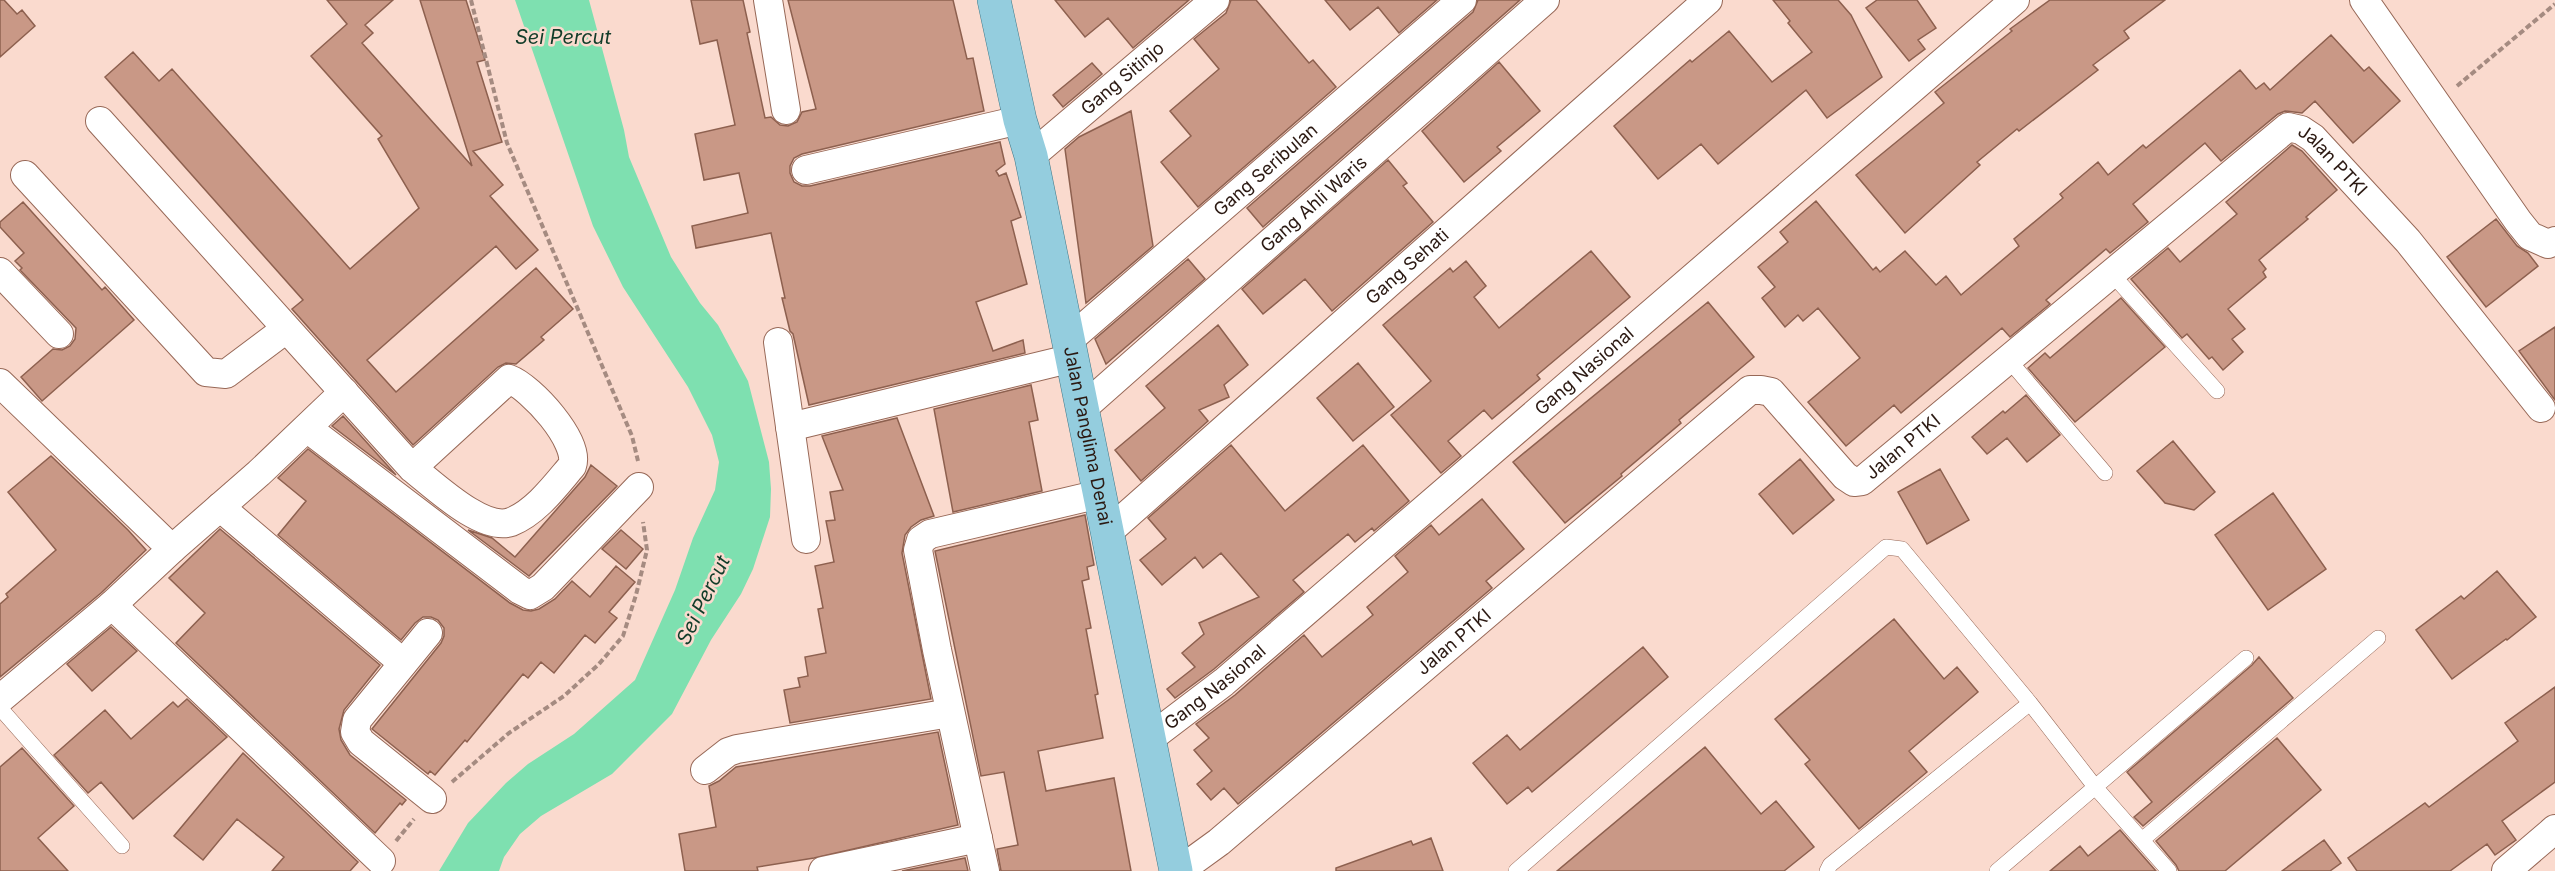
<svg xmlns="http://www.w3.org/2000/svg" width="2555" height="871" viewBox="0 0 2555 871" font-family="Inter,sans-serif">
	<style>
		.water { fill: #7ee0b0 }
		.building { fill: #c99886; stroke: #8d604f; stroke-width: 1.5 }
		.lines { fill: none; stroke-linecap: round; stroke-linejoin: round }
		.lane-casing { stroke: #976857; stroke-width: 16 }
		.street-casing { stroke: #976857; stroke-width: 30 }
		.primary-casing { stroke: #407888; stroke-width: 34 }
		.path { stroke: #a58b81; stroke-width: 4; stroke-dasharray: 6 3; stroke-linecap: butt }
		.lane { stroke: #fff; stroke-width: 15 }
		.street { stroke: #fff; stroke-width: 28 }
		.primary { stroke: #94cdde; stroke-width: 33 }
		.labels { text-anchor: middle; stroke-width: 5; stroke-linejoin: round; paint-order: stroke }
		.street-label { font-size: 18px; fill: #2b1912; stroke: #fadace }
		.water-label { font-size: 20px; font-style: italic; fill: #113c29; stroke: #fadace }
	</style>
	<rect width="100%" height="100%" fill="#fadace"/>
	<path class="water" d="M515 0H589L624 130 629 157 671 257 700 303 718 325 748 381 769 462 771 489 770 517 753 569 741 594 711 640 672 714 612 774 541 816 520 834 504 857 499 871H439L468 823 506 783 528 764 574 734 635 680 675 590 693 538 715 490 719 462 712 435 688 387 623 287 593 226Z"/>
	<path class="building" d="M0 0H4L17 14 22 10 35 26 0 57Z
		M327 0H393L365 25 373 33 362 43 472 166 420 0H466L485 60 477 62 502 142 473 151 503 185 490 196 538 250 516 269 496 246 367 360 396 392 536 268 573 309 541 337 544 340 516 364 506 363 498 367 413 445 292 309 303 300 105 77 133 52 159 81 172 69 350 269 419 208 378 139 382 136 311 56 347 24Z
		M691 0H743L750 32 747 33 765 118 771 117 780 125 788 126 797 122 802 112 816 109 788 0H953L967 59 973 58 984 111 802 154 794 158 790 166V173L794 182 802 186H810L1000 142 1005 164 996 171 999 176 1006 173 1021 217 1011 221 1027 284 976 302 993 351 1023 340 1025 353 809 405 793 334 790 331 782 298H785L771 233 696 248 692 226 748 213 739 173 704 180 695 134 735 125 717 40 700 44Z
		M1055 0H1189L1133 48 1108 18 1085 37Z
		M1231 0H1256L1309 63 1313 60 1336 87 1198 207 1161 162 1191 136 1170 111 1219 69 1194 39 1226 13Z
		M1325 0H1437L1399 33 1378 7 1350 30Z
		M1478 0H1520L1263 227 1247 208 1473 12Z
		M1773 0H1838L1851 15 1882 77 1827 118 1806 90 1718 164 1701 144 1658 179 1614 126 1690 60 1692 62 1729 31 1772 82 1812 52 1788 23 1790 21Z
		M1877 0H1917L1936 28 1918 40 1925 49 1909 61 1866 8Z
		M2050 0H2165L2124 31 2129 38 2093 65 2098 70 2019 131 2017 129 1977 162 1980 165 1905 233 1856 175 1944 103 1935 92 2012 31 2010 29Z
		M2331 35 2364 71 2369 67 2400 101 2353 143 2315 101 2302 113 2285 111 2278 114 2221 161 2205 143 2133 204 2148 222 2110 253 2106 249 2046 300 2050 304 2010 337 2002 328 1901 413 1894 405 1846 446 1808 402 1860 358 1818 308 1803 321 1798 315 1785 327 1762 298 1775 287 1758 267 1788 242 1780 232 1816 201 1873 270 1876 267 1880 272 1905 251 1936 285 1946 276 1961 295 2019 246 2014 239 2063 198 2060 194 2098 162 2108 175 2143 145 2146 148 2240 70 2256 89 2264 83 2270 90Z
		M1499 62 1540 111 1497 147 1501 151 1464 182 1422 131Z
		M1092 63 1102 74 1063 107 1053 95Z
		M1131 111 1153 246 1086 303 1065 149 1079 137Z
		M2292 145 2302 151 2337 190 2306 217 2308 219 2259 260 2266 269 2263 272 2266 277 2228 309 2245 329 2232 339 2243 352 2223 370 2212 357 2209 359 2187 334 2182 338 2131 279 2168 248 2180 262 2237 214 2226 202Z
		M1388 160 1407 183 1403 186 1433 222 1332 311 1305 279 1263 314 1242 289Z
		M23 202 102 290 105 287 134 320 42 401 21 377 53 349 62 350 70 346 75 339 76 328 20 270 22 268 15 261 24 253 0 227V222Z
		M2496 219 2517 246 2528 253 2538 266 2486 307 2447 257Z
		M1591 251 1630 297 1537 375 1540 379 1492 419 1484 410 1448 441 1461 456 1441 473 1391 415 1431 381 1383 325 1450 268 1453 272 1466 261 1486 286 1474 297 1499 328Z
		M1188 259 1205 279 1106 364 1095 339Z
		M2121 298 2165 347 2075 422 2028 368 2045 353 2050 358Z
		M1708 302 1754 357 1679 420 1681 423 1621 474 1622 476 1565 523 1513 462Z
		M1218 325 1248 365 1224 385 1229 397 1199 410 1208 421 1141 481 1115 450 1165 408 1146 386Z
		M2555 327V400L2519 351Z
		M1358 363 1394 407 1353 441 1317 398Z
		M1031 385 1038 420 1029 422 1042 491 953 512 934 409Z
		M2026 395 2060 435 2027 462 2007 438 1987 454 1972 437 2003 411 2005 413Z
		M343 416 396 475 332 426Z
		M897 418 934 516 921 520 911 527 905 535 902 553 931 699 790 723 784 690 800 687 798 678 808 676 805 657 826 653 818 609 823 608 815 566 834 562 826 521 835 520 830 492 843 490 822 436Z
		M2173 441 2215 492 2194 510 2165 503 2137 471Z
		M1231 445 1285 511 1363 445 1409 501 1374 531 1372 528 1355 542 1348 534 1293 580 1304 592 1214 669 1175 698 1167 689 1195 667 1182 653 1204 634 1199 623 1259 597 1221 553 1203 568 1195 557 1162 585 1140 560 1166 539 1148 518Z
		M308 449 510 603 523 610 531 611 539 609 555 599 572 581 590 597 616 566 635 582 609 612 617 618 595 643 585 635 554 673 541 662 528 678 523 674 467 742 465 740 435 775 430 771 428 774 372 729 441 643 444 636V628L438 620 431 617H423L415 623 401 640 278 535 306 501 278 478Z
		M51 456 128 530 146 550 101 593 0 677V604L8 597 6 594 56 550 8 492Z
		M1800 459 1834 500 1793 534 1759 494Z
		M591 465 617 486 529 576 468 530 492 538 515 557 585 477Z
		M1940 469 1969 520 1927 544 1898 492Z
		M2273 493 2326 569 2268 610 2215 535Z
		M1482 499 1524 549 1486 581 1492 588 1238 804 1224 788 1211 800 1197 784 1212 771 1194 750 1209 738 1196 724 1235 695 1304 635 1322 657 1373 615 1367 607 1408 572 1395 556 1431 525 1439 535Z
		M1085 515 1094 565 1087 567 1089 579 1082 581 1091 628 1086 629 1098 694 1095 695 1103 738 1038 751 1046 791 1114 778 1131 871H1001L997 849 1018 845 1004 772 981 776 935 551Z
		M220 529 380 665 344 710 339 729 341 740 350 755 406 800 402 805 400 803 375 833 176 643 205 613 169 578Z
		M621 530 643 549 626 569 602 549Z
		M2497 571 2536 617 2507 640 2506 639 2452 679 2416 630 2461 596 2464 599Z
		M1894 619 1944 679 1957 667 1978 692 1909 751 1927 772 1859 829 1805 764 1810 760 1775 719Z
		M111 627 137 651 92 691 67 664Z
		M1643 647 1668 677 1532 792 1528 787 1507 804 1473 763 1507 735 1520 750Z
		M2259 657 2293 698 2143 826 2134 817 2152 802 2127 772 2252 665Z
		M2555 687V782L2502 821 2516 840 2495 855 2487 844 2450 871H2357L2348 858 2425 803 2429 807 2518 741 2505 723Z
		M187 699 227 737 133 819 101 782 88 793 54 755 105 710 131 739 173 702 178 707Z
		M938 732 958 825 814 858 757 867 758 871H685L679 834 716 827 709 786 719 781 736 767Z
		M2277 738 2321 790 2225 871H2179L2176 865 2156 841Z
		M1705 747 1761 814 1776 801 1814 847 1784 871H1557Z
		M22 748 74 806 38 838 68 871H0V767Z
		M243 753 358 862 350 871H272L284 857 237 819 203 860 174 836Z
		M2120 830 2156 871H2050L2080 846 2088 856Z
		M1431 838 1443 871H1336V868L1411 841 1413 845Z
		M2324 840 2341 863 2330 871H2282Z
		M965 858 968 871H902Z"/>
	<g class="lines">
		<defs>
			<path id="lane" d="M2111 273 2217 391
				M2008 359 2105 473
				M0 708 122 846
				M2142 840 2378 638
				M1516 871 1886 547 1902 549 2030 703 2096 788 2169 871
				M1827 871 1830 865 2030 703
				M1997 871 2246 658"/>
			<g id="street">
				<path d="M768 0 786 110"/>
				<path d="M2364 0 2518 221 2530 236 2548 244 2555 241"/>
				<path d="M100 121 412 468C433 484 482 532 511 522 536 512 555 486 572 466 581 442 531 387 509 379L412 468"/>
				<path id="s1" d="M1031 156 1215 0"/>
				<path d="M806 170 1020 120"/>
				<path d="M25 175 206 372 226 374 286 329"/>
				<path d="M0 272 59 334"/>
				<path id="s2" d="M1069 340 1462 0"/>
				<path d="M778 342 806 539"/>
				<path d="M0 383 172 549 112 605 0 699"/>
				<path id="s3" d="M1083 408 1545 0"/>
				<path d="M790 427 1073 358"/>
				<path d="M307 428 520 590 530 595 543 587 639 487"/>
				<path d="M220 507 403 663"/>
				<path id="s4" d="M1108 532 1708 0"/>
				<path d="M172 549 259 473 344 392"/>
				<path d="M112 605 381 861"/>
				<path d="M428 633 357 720 355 732 361 742 432 799"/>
				<path id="s5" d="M1149 739 1224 682 2015 0"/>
				<path d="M705 770 728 752 737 749 950 713"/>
				<path d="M823 871 978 838"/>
				<path d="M985 871 937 650 918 550 921 540 930 534 1100 494"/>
				<path id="s6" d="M1179 871 1219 842 1750 390H1761L1771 392 1845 476 1854 482 1862 481 2288 127 2301 130 2313 138 2408 241 2541 408"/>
				<path d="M2506 871 2555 829"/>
			</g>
			<g id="primary">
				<path id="s7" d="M994 0 1020 120 1031 156 1176 871"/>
			</g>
		</defs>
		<use href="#lane" class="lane-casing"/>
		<use href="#street" class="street-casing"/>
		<use href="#primary" class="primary-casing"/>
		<path class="path" d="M471 0 507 143 632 436 638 461
			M2457 86 2555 4
			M452 782 509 733 564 696 599 664 623 636 636 595 647 550 643 522
			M396 841 414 819"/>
		<use href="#lane" class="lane"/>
		<use href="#street" class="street"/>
		<use href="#primary" class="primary"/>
	</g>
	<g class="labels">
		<g class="street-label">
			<text dy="6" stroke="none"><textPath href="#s1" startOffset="120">Gang Sitinjo</textPath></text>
			<text dy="6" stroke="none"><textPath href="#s6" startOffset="1510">Jalan PTKI</textPath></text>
			<text dy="6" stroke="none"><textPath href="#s2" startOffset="260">Gang Seribulan</textPath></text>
			<text dy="6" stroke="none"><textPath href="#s3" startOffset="308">Gang Ahli Waris</textPath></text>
			<text dy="6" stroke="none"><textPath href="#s4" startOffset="400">Gang Sehati</textPath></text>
			<text dy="6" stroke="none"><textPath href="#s5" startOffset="570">Gang Nasional</textPath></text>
			<text dy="6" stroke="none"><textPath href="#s7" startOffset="446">Jalan Panglima Denai</textPath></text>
			<text dy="6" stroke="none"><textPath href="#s6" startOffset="952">Jalan PTKI</textPath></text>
			<text dy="6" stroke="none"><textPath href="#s6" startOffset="358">Jalan PTKI</textPath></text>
			<text dy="6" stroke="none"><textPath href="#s5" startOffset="84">Gang Nasional</textPath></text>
		</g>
		<g class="water-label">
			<text x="563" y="44">Sei Percut</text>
			<text transform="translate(703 600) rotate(-64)" y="7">Sei Percut</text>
		</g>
	</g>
</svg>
